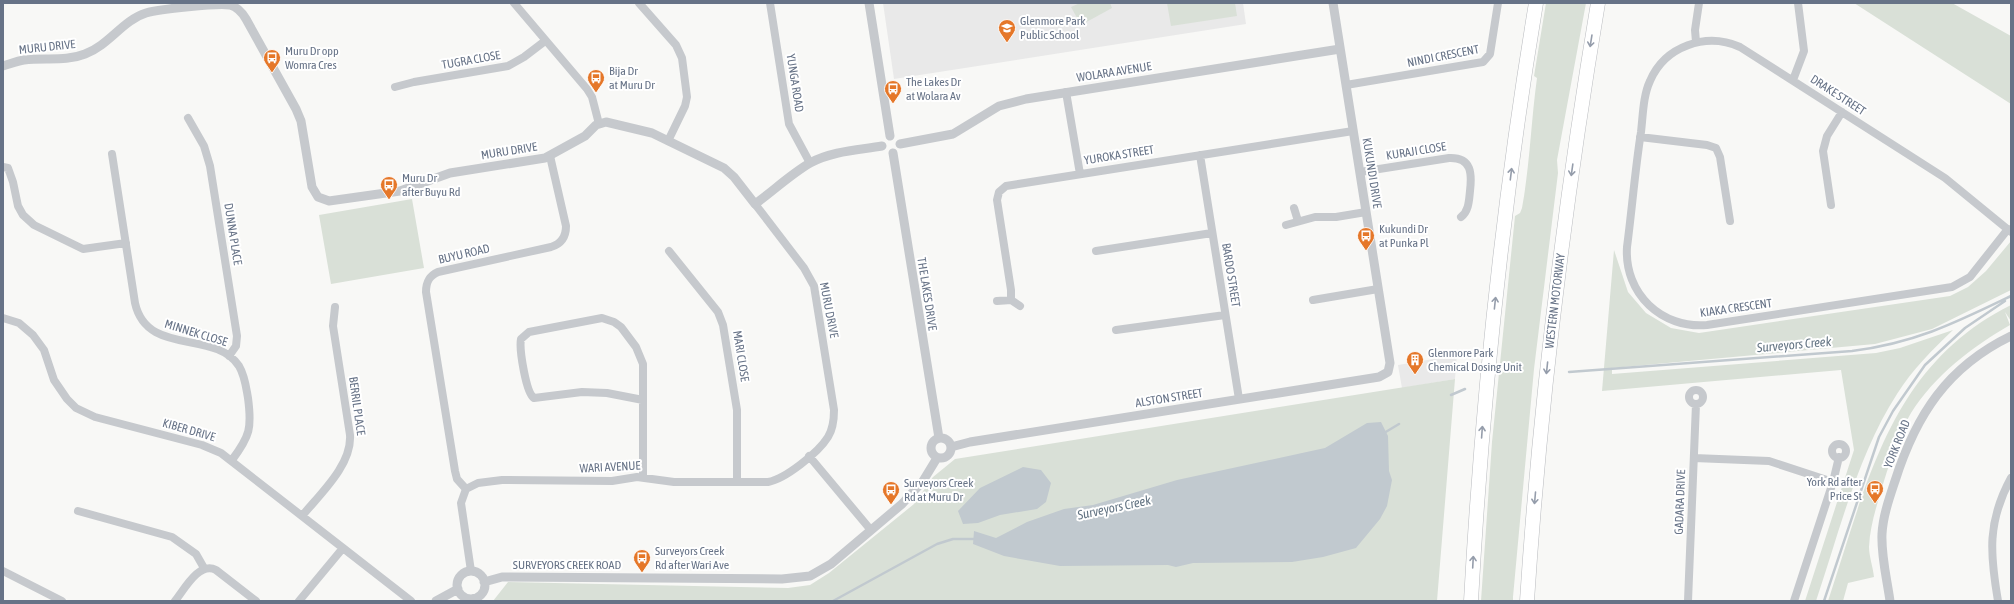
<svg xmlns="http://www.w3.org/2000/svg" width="2014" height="604" viewBox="0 0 2014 604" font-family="'Asap Condensed',sans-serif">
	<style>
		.built { fill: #e9e9e9 }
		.green { fill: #d9e0d7 }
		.water { fill: #c1c9cf }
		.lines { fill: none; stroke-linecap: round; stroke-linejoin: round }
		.stream { stroke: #c1c9cf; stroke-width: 2.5 }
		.motorway-casing { stroke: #b9bbbf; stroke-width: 15 }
		.minor { stroke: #c6c9cd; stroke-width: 8 }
		.tertiary { stroke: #c6c9cd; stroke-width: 9 }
		.motorway { stroke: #fff; stroke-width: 14 }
		.oneway { stroke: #959dab }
		.labels { text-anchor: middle; stroke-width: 4; stroke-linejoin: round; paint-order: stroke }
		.poi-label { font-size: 12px; fill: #677387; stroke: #fff; text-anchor: start }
		.street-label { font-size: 12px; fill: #677387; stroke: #fff }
		.water-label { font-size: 13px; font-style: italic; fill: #637483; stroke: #fff }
	</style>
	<rect width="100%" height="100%" fill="#f8f8f6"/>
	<path class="built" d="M883 3H1243L1246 24 894 79Z
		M1457 355 1455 379 1402 388 1398 365Z"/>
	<path class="green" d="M1080 3H1110L1112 8 1081 25 1071 7Z
		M1167 3H1235L1237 16 1171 26Z
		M1546 3H1586L1557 160 1558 173 1534 369 1513 597V601H1481L1492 442 1515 216 1520 213 1522 208C1530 164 1531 121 1537 78L1534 76Z
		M1854 3H1952L2011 36V104Z
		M412 199 424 268 331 284 319 215Z
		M2011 241V290L1932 329 1875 344 1612 368V374L1876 353 1900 348 1953 330C1933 349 1912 370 1897 394 1858 454 1839 533 1816 601H1805L1854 450 1841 370 1602 391 1614 250 1628 292 1646 313 1671 328 1699 333 1950 296 1968 287 1986 271Z
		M2011 305V321L2005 312 2010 325C1972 347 1935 375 1911 413 1899 433 1891 459 1884 481 1878 502 1870 524 1869 547 1869 556 1873 567 1874 577L1848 583 1843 601H1828C1867 484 1890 365 2011 305Z
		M1455 379 1437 601H493L508 582 788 588 810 585 829 573 914 504 933 477 955 459Z"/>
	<path class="water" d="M1381 422 1388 436 1389 471 1392 480 1387 506 1380 519 1356 548 1323 557 1292 562 1193 563 1176 567 1168 565 1060 566 1004 556 973 544 974 531 996 538 1027 522 1064 509 1093 505 1177 480 1325 448 1367 423Z
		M1023 467 1041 470 1051 483 1046 502 1037 509 1000 515 978 523 963 524 958 511 980 488Z"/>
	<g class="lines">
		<path class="stream" d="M1569 372 1852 351C1915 343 1955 323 2011 296
			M1451 395 1465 389
			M1384 433 1399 424
			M833 601 937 544 953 539H975
			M1824 601 1879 437 1893 411 1925 365 1965 328 2005 301"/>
		<defs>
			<path id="motorway" d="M1471 601C1482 401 1503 201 1536 3
				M1527 601C1540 401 1565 201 1598 3"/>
		</defs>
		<use href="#motorway" class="motorway-casing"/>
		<path class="minor" d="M514 3 587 89 592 97 599 124
			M639 3 676 45 682 58 687 97 685 106 668 141
			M770 3 789 124 810 163
			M1696 42 1695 30 1699 3
			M1793 80 1804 51 1798 3
			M1346 85 1483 62 1490 54 1498 3
			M395 87 414 82 508 66 524 57 545 41
			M1066 92 1080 174
			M188 118 204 146 210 166 237 336 236 346 229 356
			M1640 137 1707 145 1716 148 1720 157 1730 221
			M112 154 135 303C147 357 215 329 239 366 245 376 246 387 248 398 252 428 250 436 232 460
			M1200 155 1239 399
			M3 167 8 168 13 182 18 206 23 215 34 225 83 249 126 243
			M1360 172 1449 158C1472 157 1472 174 1470 191 1469 200 1469 211 1461 217
			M1831 205 1823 151 1827 136 1842 112
			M1294 208 1298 221
			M1286 225 1315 217H1336L1366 212
			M2008 229 1970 277 1952 287 1707 325C1662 329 1624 294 1627 247 1632 209 1635 170 1641 132 1643 115 1643 96 1650 81 1665 46 1706 32 1740 47L1945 178 2011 232
			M669 251 718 312 723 325 737 410V482
			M1096 251 1212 233
			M1011 300V290L997 200 999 192 1006 186 1353 131
			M1313 300 1378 289
			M997 301 1011 300 1020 306
			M3 318 19 323 33 335 44 350 54 380 67 399 76 408 95 417 202 445 221 453 343 548 299 601
			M1116 330 1225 315
			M1689 397a7 7 0 1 1 14 0a7 7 0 1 1-14 0Z
			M1832 451a7 7 0 1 1 14 0a7 7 0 1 1-14 0Z
			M809 456 870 529
			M1694 458 1769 461 1833 482
			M643 477V364L636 347 621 327 614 322 602 318 529 332 521 339C519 349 526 393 534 398L582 392 607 393 643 400
			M466 489 457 479 455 471 426 292C426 282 429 276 438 272L551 247C561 244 566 237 566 226L550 156
			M78 511 172 537 196 554 204 568
			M302 516C320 494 352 465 350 435L333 326 335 307
			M343 548 411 601
			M3 571 62 601
			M471 571 461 503 466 489 478 483 502 480 612 481 637 477 674 482H768C785 479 818 453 828 437 833 429 834 419 834 410L814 286 804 268 755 204
			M474 598 475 601
			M175 601C184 590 199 561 216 570L256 601
			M1688 601 1696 404
			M1794 601 1833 482 1839 457
			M1998 601C1990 554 1987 522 2011 478"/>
		<path class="tertiary" d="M869 3 890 136
			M3 66C10 64 17 61 24 60 45 57 65 62 85 54 109 45 123 20 146 13 160 9 217 3 230 5 237 7 242 12 246 19L296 109 301 121 312 187 318 197 329 201 400 191 450 173 545 158 585 136 596 125 606 122 652 133 724 168 734 177 755 204C773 191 791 174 810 163 832 151 859 150 882 146
			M900 144 953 134 999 106 1026 99 1340 49
			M893 153 939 438
			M931 448a10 10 0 1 1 20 0a10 10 0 1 1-20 0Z
			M951 447 970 442 1379 377 1388 372 1390 363 1333 3
			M457 585a14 14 0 1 1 28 0a14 14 0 1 1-28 0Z
			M484 582 502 577 782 579 810 576 831 564 902 504 923 481 937 458
			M436 601 458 589
			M1890 601C1887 579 1881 556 1882 534 1883 516 1889 499 1895 481 1916 415 1947 367 2011 336"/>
		<use href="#motorway" class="motorway"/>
	</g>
	<defs><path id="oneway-shaft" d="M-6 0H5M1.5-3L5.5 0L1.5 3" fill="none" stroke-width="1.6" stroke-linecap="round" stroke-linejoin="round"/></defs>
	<g class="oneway">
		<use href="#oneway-shaft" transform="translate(1591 41) rotate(99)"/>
		<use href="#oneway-shaft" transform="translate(1572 170) rotate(98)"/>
		<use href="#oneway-shaft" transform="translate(1511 174) rotate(-83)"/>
		<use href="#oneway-shaft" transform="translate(1495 303) rotate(-84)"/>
		<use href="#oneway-shaft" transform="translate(1547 368) rotate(96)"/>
		<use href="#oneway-shaft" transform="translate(1482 432) rotate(-86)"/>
		<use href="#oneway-shaft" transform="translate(1535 498) rotate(95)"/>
		<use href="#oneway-shaft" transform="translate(1473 562) rotate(-87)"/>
	</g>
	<defs>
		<symbol id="school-pin" viewBox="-11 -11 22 30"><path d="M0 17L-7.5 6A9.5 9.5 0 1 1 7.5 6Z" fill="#e57729" stroke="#fff"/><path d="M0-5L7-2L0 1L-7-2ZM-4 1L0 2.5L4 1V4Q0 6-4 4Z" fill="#fff"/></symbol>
		<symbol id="bus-pin" viewBox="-11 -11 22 30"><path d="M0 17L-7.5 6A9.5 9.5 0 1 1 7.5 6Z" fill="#e57729" stroke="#fff"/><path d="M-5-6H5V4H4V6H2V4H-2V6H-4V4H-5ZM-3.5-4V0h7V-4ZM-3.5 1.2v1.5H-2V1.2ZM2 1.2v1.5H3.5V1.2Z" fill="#fff"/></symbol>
		<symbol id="building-pin" viewBox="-11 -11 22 30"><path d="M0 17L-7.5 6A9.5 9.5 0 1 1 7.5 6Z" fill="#e57729" stroke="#fff"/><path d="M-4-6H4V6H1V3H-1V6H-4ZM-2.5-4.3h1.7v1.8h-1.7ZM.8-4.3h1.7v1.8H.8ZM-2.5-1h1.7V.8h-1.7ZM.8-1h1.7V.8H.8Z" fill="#fff"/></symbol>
	</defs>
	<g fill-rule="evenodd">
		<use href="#school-pin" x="997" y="18" width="20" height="27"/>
		<use href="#bus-pin" x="262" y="48" width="20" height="27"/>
		<use href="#bus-pin" x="586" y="68" width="20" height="27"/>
		<use href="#bus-pin" x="883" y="79" width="20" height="27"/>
		<use href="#bus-pin" x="379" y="175" width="20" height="27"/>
		<use href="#bus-pin" x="1356" y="226" width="20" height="27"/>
		<use href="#building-pin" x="1405" y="350" width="20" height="27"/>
		<use href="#bus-pin" x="1865" y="479" width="20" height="27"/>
		<use href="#bus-pin" x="881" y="480" width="20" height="27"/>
		<use href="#bus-pin" x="632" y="548" width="20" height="27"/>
	</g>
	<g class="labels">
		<g class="poi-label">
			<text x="1020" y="25">Glenmore Park<tspan x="1020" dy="14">Public School</tspan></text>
			<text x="285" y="55">Muru Dr opp<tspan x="285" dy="14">Womra Cres</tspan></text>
			<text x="609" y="75">Bija Dr<tspan x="609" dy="14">at Muru Dr</tspan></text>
			<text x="906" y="86">The Lakes Dr<tspan x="906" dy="14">at Wolara Av</tspan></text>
			<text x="402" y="182">Muru Dr<tspan x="402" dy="14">after Buyu Rd</tspan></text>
			<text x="1379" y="233">Kukundi Dr<tspan x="1379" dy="14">at Punka Pl</tspan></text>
			<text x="1428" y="357">Glenmore Park<tspan x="1428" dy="14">Chemical Dosing Unit</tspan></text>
			<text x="1862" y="486" text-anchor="end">York Rd after<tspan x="1862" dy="14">Price St</tspan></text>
			<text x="904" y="487">Surveyors Creek<tspan x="904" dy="14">Rd at Muru Dr</tspan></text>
			<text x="655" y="555">Surveyors Creek<tspan x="655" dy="14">Rd after Wari Ave</tspan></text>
		</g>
		<g class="street-label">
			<text transform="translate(47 47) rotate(-6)" y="4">MURU DRIVE</text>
			<text transform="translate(1443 56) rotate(-11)" y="4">NINDI CRESCENT</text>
			<text transform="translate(471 60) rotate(-10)" y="4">TUGRA CLOSE</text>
			<text transform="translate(1114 72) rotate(-9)" y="4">WOLARA AVENUE</text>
			<text transform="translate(795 83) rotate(81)" y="4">YUNGA ROAD</text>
			<text transform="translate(1838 95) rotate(33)" y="4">DRAKE STREET</text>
			<text transform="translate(509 151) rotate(-9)" y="4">MURU DRIVE</text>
			<text transform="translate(1416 151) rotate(-9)" y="4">KURAJI CLOSE</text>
			<text transform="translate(1119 155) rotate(-9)" y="4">YUROKA STREET</text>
			<text transform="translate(1372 173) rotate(81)" y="4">KUKUNDI DRIVE</text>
			<text transform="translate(233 234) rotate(81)" y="4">DUNNA PLACE</text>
			<text transform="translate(464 254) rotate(-13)" y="4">BUYU ROAD</text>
			<text transform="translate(1231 275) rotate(81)" y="4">BARDO STREET</text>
			<text transform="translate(927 294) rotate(81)" y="4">THE LAKES DRIVE</text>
			<text transform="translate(1555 301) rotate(-83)" y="4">WESTERN MOTORWAY</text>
			<text transform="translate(1736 308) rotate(-8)" y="4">KIAKA CRESCENT</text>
			<text transform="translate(829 310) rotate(79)" y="4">MURU DRIVE</text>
			<text transform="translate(196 333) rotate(17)" y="4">MINNEK CLOSE</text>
			<text transform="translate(741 356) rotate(81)" y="4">MARI CLOSE</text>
			<text transform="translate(1169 398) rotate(-9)" y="4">ALSTON STREET</text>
			<text transform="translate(357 406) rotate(82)" y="4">BERRIL PLACE</text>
			<text transform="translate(189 430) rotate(16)" y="4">KIBER DRIVE</text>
			<text transform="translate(1897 444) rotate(-68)" y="4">YORK ROAD</text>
			<text transform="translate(610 467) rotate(-3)" y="4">WARI AVENUE</text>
			<text transform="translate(1680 502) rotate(-88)" y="4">GADARA DRIVE</text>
			<text x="567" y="569">SURVEYORS CREEK ROAD</text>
		</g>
		<g class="water-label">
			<text transform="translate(1794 344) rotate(-5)" y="5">Surveyors Creek</text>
			<text transform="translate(1114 507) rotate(-12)" y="5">Surveyors Creek</text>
		</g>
	</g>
	<rect width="2014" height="604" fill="none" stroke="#677387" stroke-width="8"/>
</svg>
